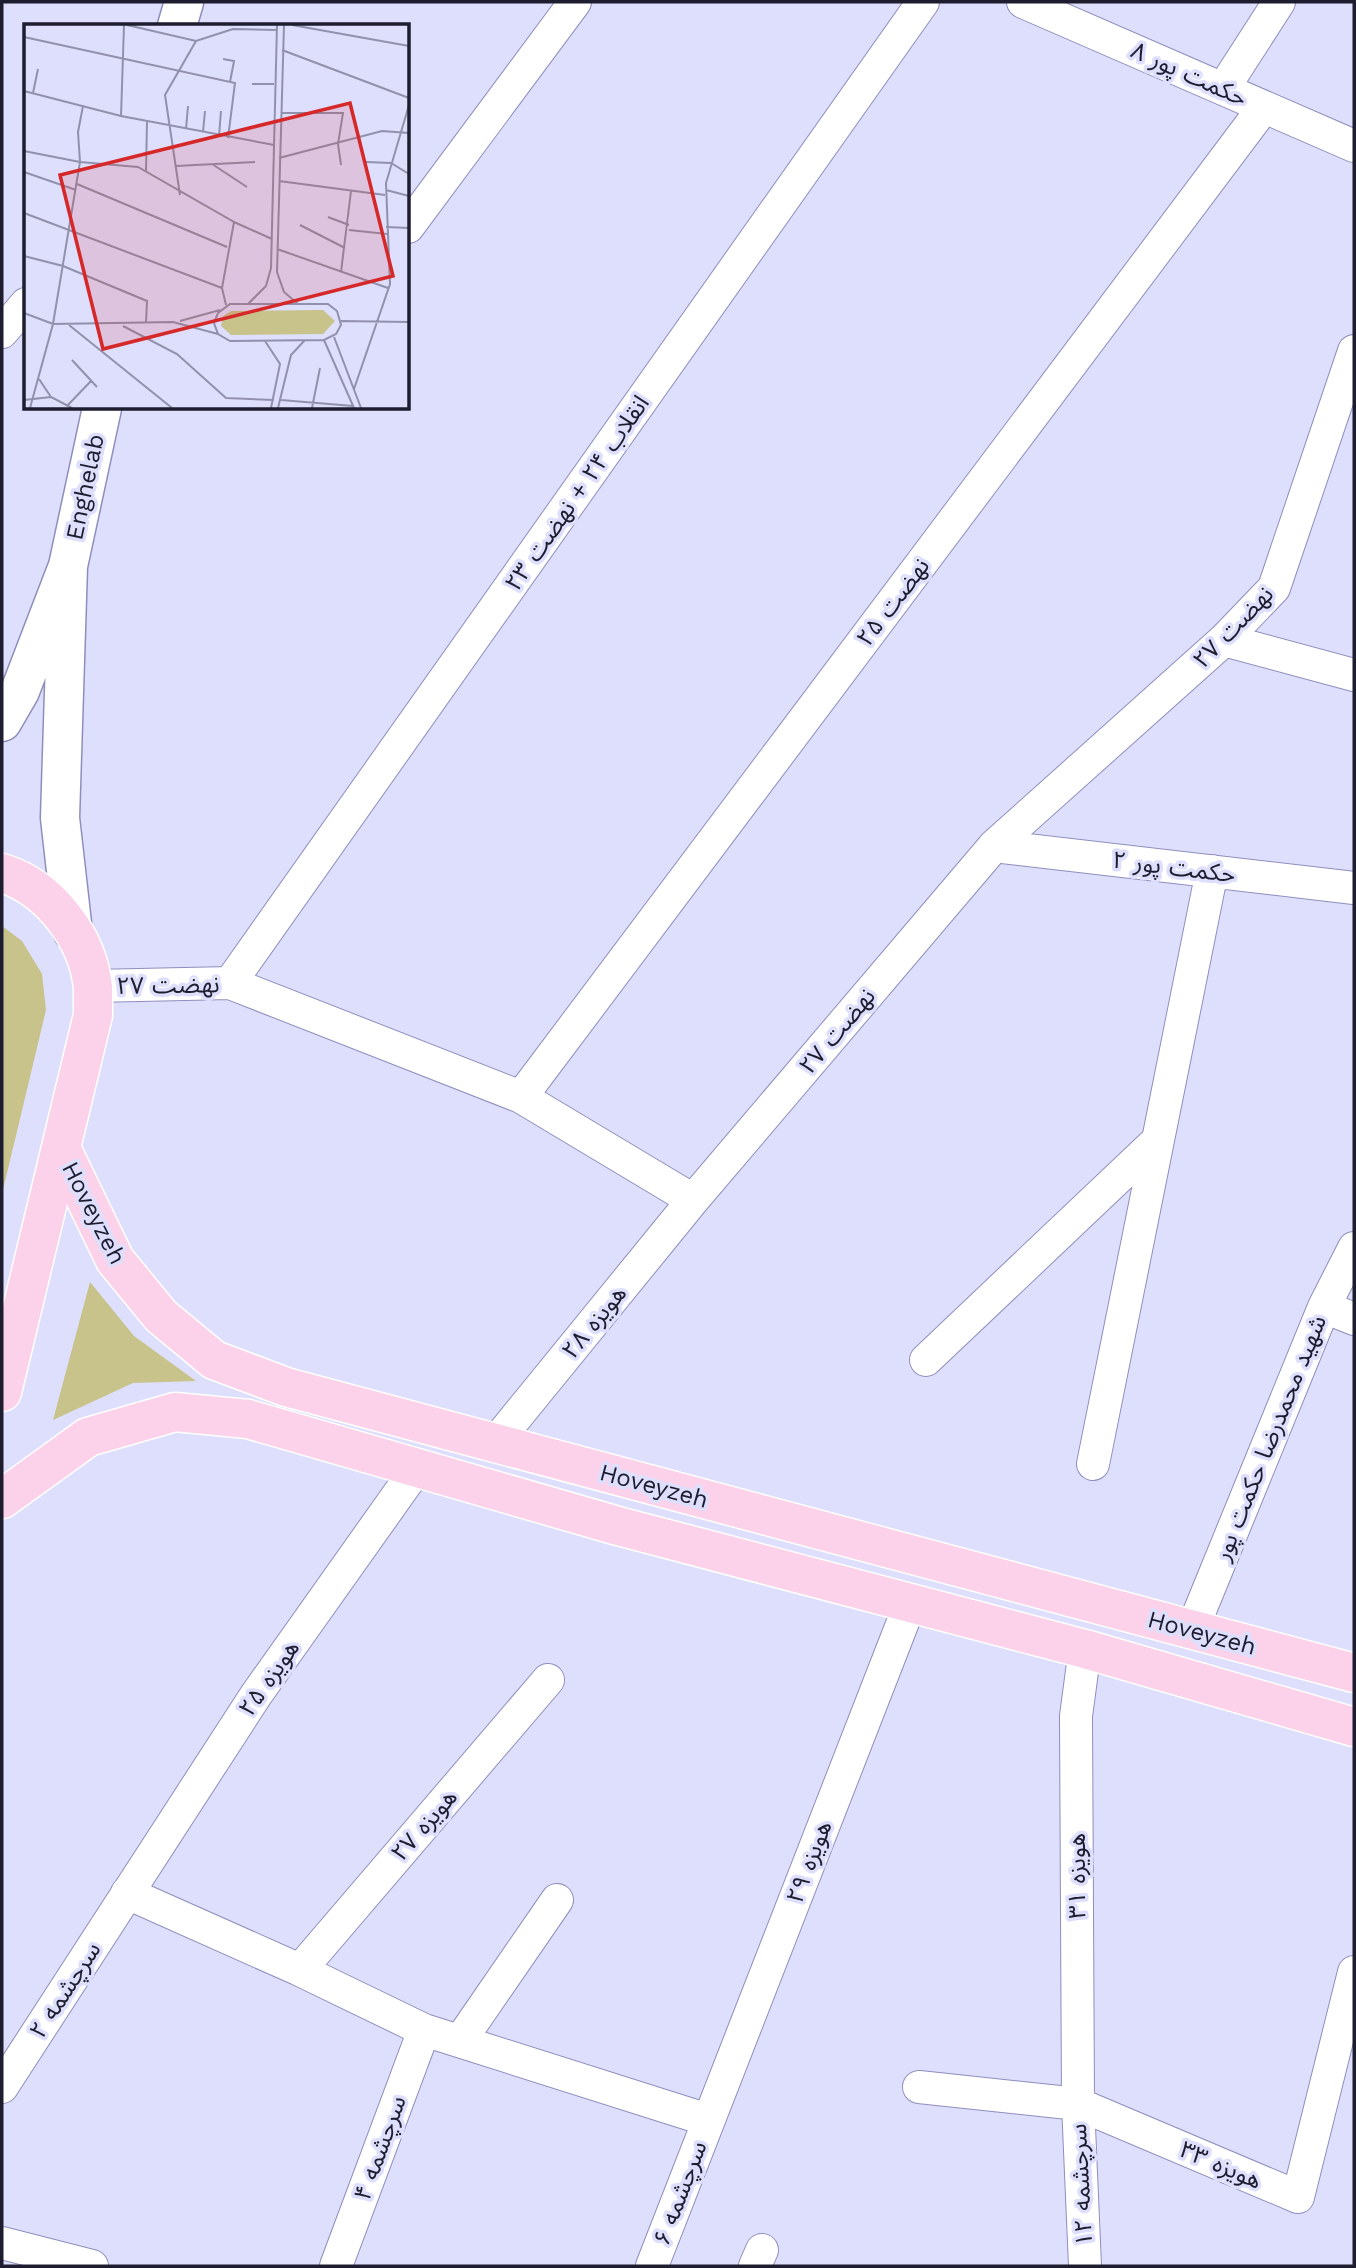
<svg xmlns="http://www.w3.org/2000/svg" width="1356" height="2268" viewBox="0 0 1356 2268" font-family="'Work Sans','Noto Sans Arabic',sans-serif">
	<style>
		.green { fill: #c8c38a }
		.lines { fill: none; stroke-linecap: round; stroke-linejoin: round }
		.street-casing { stroke: #8e8ebd; stroke-width: 34 }
		.secondary-casing { stroke: #8e8ebd; stroke-width: 41 }
		.primary-casing { stroke: #fff; stroke-width: 41 }
		.street { stroke: #fff; stroke-width: 32 }
		.secondary { stroke: #fff; stroke-width: 38 }
		.primary { stroke: #fbd2e9; stroke-width: 38 }
		.labels { text-anchor: middle; stroke-width: 7; stroke-linejoin: round; paint-order: stroke }
		.street-label { font-size: 24px; fill: #1d1d2f; stroke: #dedffd }
		.inset-road { fill: none; stroke: #9191ab; stroke-width: 2 }
		.view { fill: #d62828; fill-opacity: 0.15; stroke: #d62828; stroke-width: 3.5 }
		.inset-edge { fill: none; stroke: #1d1d2f; stroke-width: 3.5 }
	</style>
	<rect width="100%" height="100%" fill="#dedffd"/>
	<path class="green" d="M2 926 22 941 42 974 46 1010 2 1194Z
		M90 1282 134 1336 196 1381 133 1383 53 1420Z"/>
	<g class="lines">
		<defs>
			<path id="street" d="M1023 2 1354 146
				M1223 89 1279 2
				M408 227 575 2
				M2 332 26 304
				M1224 640 1354 675
				M994 846 1354 888
				M230 983 923 2
				M93 986 230 983 521 1097 693 1200 994 846 1224 640 1274 588 1354 351
				M521 1097 1264 107
				M1324 1307 1354 1319
				M926 1360 1158 1140
				M495 1443 693 1200
				M1093 1464 1212 871
				M1192 1630 1324 1307 1354 1248
				M1085 1649 1076 1716 1078 2104 1085 2266
				M127 1893 300 1970 424 2030 708 2120
				M300 1970 548 1680
				M460 2041 557 1900
				M2 2087 256 1695 417 1468
				M919 2087 1078 2104 1298 2197 1354 1972
				M2 2243 92 2266
				M336 2266 424 2030
				M652 2266 910 1604
				M755 2266 762 2250"/>
			<path id="secondary" d="M177 26 184 2
				M68 566 60 818 73 932
				M2 722 20 691 68 566 102 408"/>
			<path id="primary" d="M2 873C50 888 88 938 93 988 93 997 93 1006 93 1015L2 1392
				M61 1148 115 1260 161 1316 214 1360 286 1387 1354 1673
				M2 1499 88 1437 175 1412 248 1419 618 1526 1085 1649 1354 1727"/>
		</defs>
		<use href="#street" class="street-casing"/>
		<use href="#secondary" class="secondary-casing"/>
		<use href="#primary" class="primary-casing"/>
		<use href="#street" class="street"/>
		<use href="#secondary" class="secondary"/>
		<use href="#primary" class="primary"/>
	</g>
	<g class="labels">
		<g class="street-label">
			<text transform="translate(1189 74) rotate(24)" y="8">حکمت پور ۸</text>
			<text transform="translate(85 487) rotate(-78)" y="8">Enghelab</text>
			<text transform="translate(577 493) rotate(-55)" y="8">انقلاب ۲۴ + نهضت ۲۳</text>
			<text transform="translate(893 602) rotate(-53)" y="8">نهضت ۲۵</text>
			<text transform="translate(1233 627) rotate(-46)" y="8">نهضت ۲۷</text>
			<text transform="translate(1174 867) rotate(7)" y="8">حکمت پور ۲</text>
			<text transform="translate(168 985) rotate(-1)" y="8">نهضت ۲۷</text>
			<text transform="translate(837 1031) rotate(-50)" y="8">نهضت ۲۷</text>
			<text transform="translate(94 1213) rotate(63)" y="8">Hoveyzeh</text>
			<text transform="translate(594 1322) rotate(-51)" y="8">هویزه ۲۸</text>
			<text transform="translate(1270 1438) rotate(-68)" y="8">شهید محمدرضا حکمت پور</text>
			<text transform="translate(654 1486) rotate(15)" y="8">Hoveyzeh</text>
			<text transform="translate(1202 1633) rotate(15)" y="8">Hoveyzeh</text>
			<text transform="translate(269 1678) rotate(-55)" y="8">هویزه ۲۵</text>
			<text transform="translate(424 1825) rotate(-49)" y="8">هویزه ۲۷</text>
			<text transform="translate(809 1862) rotate(-69)" y="8">هویزه ۲۹</text>
			<text transform="translate(1077 1876) rotate(-90)" y="8">هویزه ۳۱</text>
			<text transform="translate(65 1990) rotate(-57)" y="8">سرچشمه ۲</text>
			<text transform="translate(380 2148) rotate(-70)" y="8">سرچشمه ۴</text>
			<text transform="translate(1221 2165) rotate(23)" y="8">هویزه ۳۳</text>
			<text transform="translate(1081 2185) rotate(-93)" y="8">سرچشمه ۱۲</text>
			<text transform="translate(680 2193) rotate(-69)" y="8">سرچشمه ۶</text>
		</g>
	</g>
	<g transform="translate(24 24)">
		<rect width="385" height="385" fill="#dedffd"/>
		<path d="M299 286 311 297 299 310 207 311 197 302 199 292 207 287Z" fill="#c8c38a"/>
		<path class="inset-road" d="M103 1 172 17 209 5 252 6M260 1 253 248 260 268 274 280M268 1 385 22M0 13 211 59 204 114M258 26 385 74M199 35 210 37 206 58M228 60H250M0 67 97 92 250 121M9 69 14 45M257 89H319L314 120 317 141M97 92 100 1M162 105 164 82M179 108 181 87M195 112 197 87M0 127 56 138 114 143 210 198 198 264 202 281M255 134 358 107 385 109M342 138 367 139 385 150M188 140 223 163M152 142 231 138M0 148 52 166M122 148 123 97M255 157 361 171M53 160 203 223M362 166 385 172M156 171 141 71 172 17M0 189 198 264M304 193 325 201M210 198 248 215M276 201 321 224M362 203 385 204M325 206 363 210M253 225 364 264M0 232 39 242 123 277 122 299M317 248 327 167M206 280H304L313 287 317 301 312 310 300 316 206 317 194 310 190 299 194 289ZM224 280 242 262 247 244 253 1M0 289 29 300 149 298 194 310M156 297 196 286M317 297 385 298M45 301 148 384M99 302 153 330 202 374 250 376M310 313 337 384M300 316 330 384M241 317 256 340 247 384M48 336 73 363M15 355 27 373 48 384M330 365 366 260 362 159 385 81M0 376 27 373M257 376 329 382M43 382 67 357M6 384 29 300 56 138 54 108 59 82M254 384 267 331 281 316M288 384 296 344"/>
		<path class="view" d="M326 79 369 252 79 325 36 151Z"/>
		<rect width="385" height="385" class="inset-edge"/>
	</g>
	<rect width="1356" height="2268" fill="none" stroke="#1d1d2f" stroke-width="7"/>
</svg>
